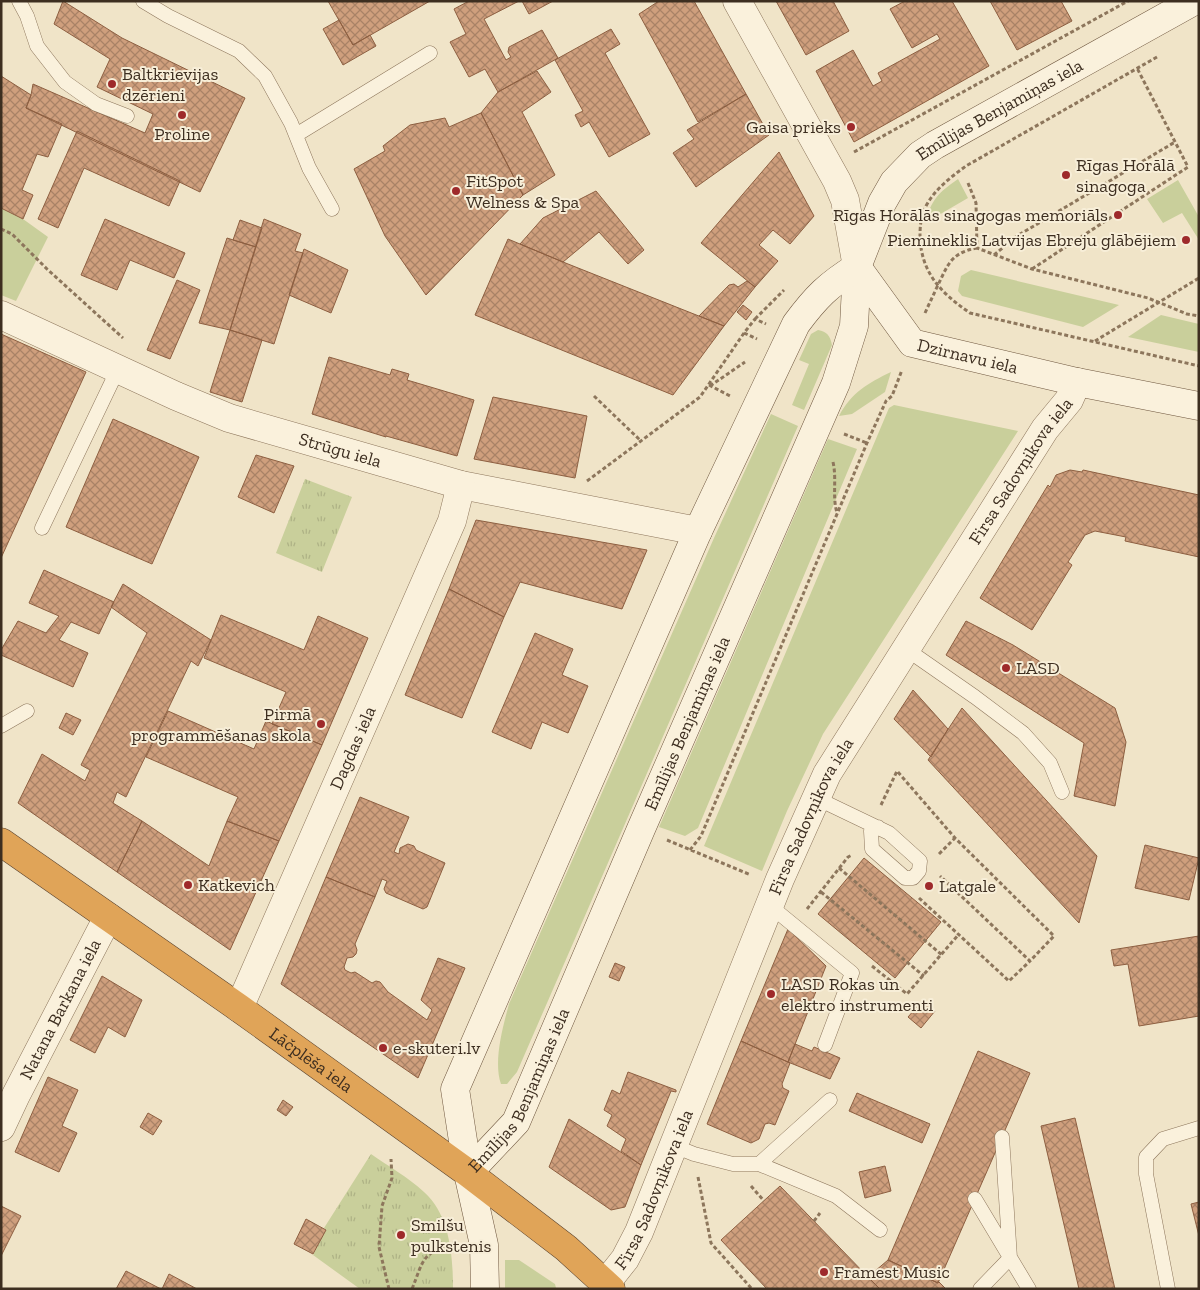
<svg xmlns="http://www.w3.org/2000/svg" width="1200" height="1290" viewBox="0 0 1200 1290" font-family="'Zilla Slab',serif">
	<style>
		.green { fill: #c9cf9b }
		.park { fill: url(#park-tufts) }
		.building { fill: url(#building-cross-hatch); stroke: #8d5f41 }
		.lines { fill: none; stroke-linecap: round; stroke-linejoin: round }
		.lane-casing { stroke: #8d765c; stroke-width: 15 }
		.street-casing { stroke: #8d765c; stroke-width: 29 }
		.secondary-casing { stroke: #6f573f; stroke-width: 29 }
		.highway-casing { stroke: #5b4430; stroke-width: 29 }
		.path { stroke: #8d765c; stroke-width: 3; stroke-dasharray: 4 2.5; stroke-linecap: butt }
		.lane { stroke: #faf1dc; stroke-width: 14 }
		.street { stroke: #faf1dc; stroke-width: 28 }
		.secondary { stroke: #faf1dc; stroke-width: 28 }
		.highway { stroke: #e0a458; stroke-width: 28 }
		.poi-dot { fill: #9e2a2b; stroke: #f7eed8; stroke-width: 2 }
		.labels { text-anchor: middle; stroke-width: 4; stroke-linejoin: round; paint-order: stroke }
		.poi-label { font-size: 18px; fill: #3d2e20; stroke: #f7eed8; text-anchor: start }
		.street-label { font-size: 18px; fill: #3d2e20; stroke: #f7eed8 }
	</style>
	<defs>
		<pattern id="park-tufts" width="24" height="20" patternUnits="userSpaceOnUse" patternTransform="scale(1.25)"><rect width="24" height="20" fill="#c9cf9b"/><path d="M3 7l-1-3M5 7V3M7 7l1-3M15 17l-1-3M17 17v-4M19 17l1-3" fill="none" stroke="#aeb285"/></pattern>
		<pattern id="building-cross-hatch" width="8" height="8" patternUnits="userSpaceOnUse" patternTransform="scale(1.25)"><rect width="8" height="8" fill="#cf9f7d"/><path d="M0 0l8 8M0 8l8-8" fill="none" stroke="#a98266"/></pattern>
	</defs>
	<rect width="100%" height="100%" fill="#f0e4c8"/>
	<path class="green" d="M958 179 968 198 925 223C931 200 939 192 958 179Z
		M1178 180 1199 217V240L1182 213 1163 223 1147 199Z
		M1 208 23 219 48 237 16 301 1 295Z
		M971 270 1119 305 1083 327 962 296 958 291 961 276Z
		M1161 315 1199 324V352L1128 337Z
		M818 330C827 332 830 335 832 345L804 410 792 405 809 364 799 360 811 334Z
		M891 372 885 392 852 414 839 416C851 393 868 383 891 372Z
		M894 405 1018 431 823 734 787 811 762 871 704 846 889 408Z
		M771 414 798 426 517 1072 507 1084H501C493 1062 503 1026 509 1004L714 538Z
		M828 439 857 449 698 828 685 836 659 827Z
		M505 1260H519L555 1284 556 1288 505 1289Z"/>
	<path class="park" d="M305 479 352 497 322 572 276 553Z
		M371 1154C388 1166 408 1177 424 1192 450 1215 453 1256 453 1289H360L313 1255 326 1230 324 1228Z"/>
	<path class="building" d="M63 1 122 38 245 98 200 192 26 108 31 95 33 84 145 133 153 114 97 87 110 59 54 24Z
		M328 1H430L353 45Z
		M469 1H519L484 19 506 60 511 57 508 52 509 47 542 30 558 58 498 92 485 69 469 77 450 42 466 34 454 9Z
		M522 1H553L529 14Z
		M659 1H694L746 94 698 122 639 14Z
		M776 1H833L849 31 806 55Z
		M905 1H952L989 66 854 142 816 71 853 50 873 86 882 81 878 73 940 39 937 34 912 48 890 9Z
		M990 1H1061L1072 21 1017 50Z
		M339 20 353 45 370 35 376 46 343 65 323 29Z
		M611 29 620 44 605 53 650 134 609 157 589 122 581 127 575 115 583 111 555 60Z
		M537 71 551 92 522 112 555 175 523 195 481 113 498 92Z
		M1 76 31 95 26 108 62 124 48 157 37 154 22 190 33 195 23 219 1 208Z
		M746 94 769 135 696 187 673 153 694 139 687 130Z
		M481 113 523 195 426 295 385 236 354 169 385 151 383 146 410 125 445 118 449 127Z
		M77 131 180 181 169 206 84 168 58 228 38 219Z
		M779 152 814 216 790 244 773 230 759 245 778 261 755 287 701 243Z
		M596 191 644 250 628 264 599 232 563 262 520 244 543 218Z
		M105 219 185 253 174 278 130 260 117 290 81 275Z
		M264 219 301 234 295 251 303 253 274 344 230 330Z
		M240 220 262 228 256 247 233 240Z
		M227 238 256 247 230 330 199 323Z
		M508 239 563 262 724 326 673 395 475 315Z
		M304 249 348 270 331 313 289 295Z
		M177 280 200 290 170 359 147 350Z
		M747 281 755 287 724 326 699 316 729 285 734 284 738 287Z
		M743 305 752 312 746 320 737 312Z
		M230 330 262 340 242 402 210 392Z
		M1 334 86 372 1 558Z
		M329 357 390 375 392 369 409 374 407 380 474 400 457 456 386 436V437L312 414Z
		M493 397 587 416 575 478 474 459Z
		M113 419 199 457 152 564 66 527Z
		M256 455 294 466 274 513 238 497Z
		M1070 470 1082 472 1083 470 1199 495V557L1125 541 1126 537 1095 531 1085 535 1068 562 1072 565 1032 630 980 598 1048 485 1050 487 1056 475Z
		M476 520 647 550 622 609 520 582 504 617 449 589Z
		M44 570 114 602 99 634 71 622 59 640 88 653 73 687 1 655V650L18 621 46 633 59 616 29 603Z
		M123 584 211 640 198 666 191 661 126 797 117 792 113 803 142 821 117 872 18 803 42 754 85 781 90 770 81 765 147 633 111 607Z
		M449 589 504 617 462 718 405 695Z
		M221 615 304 650 318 616 368 638 322 745 272 724 286 692 204 658Z
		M966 621 1013 645 1115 708 1126 742 1115 806 1074 796 1084 743 946 655Z
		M535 633 573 649 562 675 588 686 568 733 542 722 531 749 492 732Z
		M913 690 948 729 931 757 894 719Z
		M962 708 1097 856 1079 923 928 760Z
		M168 711 254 749 266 721 322 745 279 841 227 821 238 797 146 757Z
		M66 713 81 720 73 735 59 728Z
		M360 797 409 817 394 852 399 854 400 848 408 844 414 846 416 850 445 863 427 907 423 909 386 893 384 889 387 881 382 879 375 897 326 877Z
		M142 821 209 866 227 821 279 841 230 950 117 872Z
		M1145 845 1199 858 1189 900 1135 888Z
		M864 858 941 922 895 978 818 914Z
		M326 877 375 897 355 944 357 950 356 954 353 957 347 958 344 967 345 970 351 973 355 972 372 983 376 981 380 982 388 992 427 1020 432 1010 421 1000 438 958 465 968 418 1078 281 984Z
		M788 929 826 966 788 1062 741 1041Z
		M1199 936V1016L1139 1026 1128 964 1114 966 1111 950Z
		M615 963 625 967 619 981 609 977Z
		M102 976 142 1000 125 1037 108 1027 95 1053 70 1040Z
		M922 1001 935 1011 921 1028 908 1017Z
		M741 1041 790 1063 782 1084 783 1088 789 1091 775 1125 769 1123 765 1124 759 1139 751 1143 707 1124Z
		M795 1044 812 1051 814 1047 840 1058 830 1079 788 1062Z
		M978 1051 1030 1073 938 1283 888 1260Z
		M628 1072 676 1090V1092L671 1091 641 1165 621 1151 626 1139 607 1126 612 1115 604 1110 612 1090 620 1094Z
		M48 1077 78 1090 62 1126 77 1133 59 1172 15 1152Z
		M857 1093 930 1124 922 1143 849 1111Z
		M283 1100 293 1107 286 1116 277 1110Z
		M148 1113 162 1121 153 1135 140 1127Z
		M1075 1118 1115 1289H1079L1041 1126Z
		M569 1119 641 1165 625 1207 611 1210 549 1167Z
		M885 1166 891 1191 865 1198 859 1172Z
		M780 1186 868 1277 880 1289H767L721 1240Z
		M1199 1202V1236L1191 1204Z
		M1 1206 21 1216 1 1256Z
		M306 1219 326 1230 313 1254 294 1244Z
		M888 1260 938 1283V1281L946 1289H880L868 1277Z
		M126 1271 161 1289H116Z
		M169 1274 197 1289H162Z"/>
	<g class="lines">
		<defs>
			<path id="lane" d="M19 1 27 16 37 46 65 82 96 104 127 116
				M143 1 168 16 239 51 265 76 291 123 309 168 332 209
				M296 135 430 53
				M42 528 118 369
				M906 649 975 697 1023 733 1050 763 1062 792
				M1 726 27 711
				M816 798 889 833 920 861 919 871 913 878H905L872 849 871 831 878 827
				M769 905 852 973 825 1045
				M674 1146 694 1154 733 1164H759L830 1100
				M759 1164 836 1196 880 1230
				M975 1199 1029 1289
				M980 1289 1010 1258 1002 1137
				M1168 1289 1146 1174V1157L1163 1139 1199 1128"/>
			<g id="street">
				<path d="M737 1 837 181 845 200 857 267"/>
				<path id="s1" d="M1 315 176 396 229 418 461 485 698 531"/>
				<path id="s2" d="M239 1008 452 521 461 485"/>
				<path id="s3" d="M1 1127 16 1095 108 917"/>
				<path id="s4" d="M606 1283 625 1259 639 1232 780 879 827 774 1045 429 1069 400 1077 382"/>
			</g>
			<g id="secondary">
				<path id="s5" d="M857 267 912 343 1077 382 1199 406"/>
				<path id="s6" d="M468 1173 516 1122 641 829 836 383 854 326 857 267 882 203 894 182 920 155 935 145 1194 1"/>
				<path d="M485 1289 484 1245 468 1173 455 1089 698 531 796 324C816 297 828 285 857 267"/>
			</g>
			<g id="highway">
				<path id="s7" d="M1 842 239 1008 468 1173 566 1248 611 1289"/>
			</g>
		</defs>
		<use href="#lane" class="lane-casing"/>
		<use href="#street" class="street-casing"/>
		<use href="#secondary" class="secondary-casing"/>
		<use href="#highway" class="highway-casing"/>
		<path class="path" d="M1157 57 966 166C951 177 935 189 926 206 921 216 920 225 920 236 921 273 941 293 970 313L1199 366
			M854 152 1128 1
			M968 183 976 203 977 248 1032 269 1148 298 1187 314 1199 316
			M1 229 12 234 47 269 123 338
			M994 255 1017 236 1175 142
			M1032 269 1188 167 1137 68
			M925 313C929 304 933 296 937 287 948 265 950 253 977 248
			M755 319 784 290
			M744 333 757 339
			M1095 341 1199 278
			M709 385 732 397
			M710 386 745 362
			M594 396 641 441
			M844 434 867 443
			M833 462C837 479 832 496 837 513
			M587 481 700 397 744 333 755 319 766 324
			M881 805 897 771 955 838 1054 936 1030 961 940 876
			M667 840 751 875
			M690 850 701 836 867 443 886 401 892 396 902 370
			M939 854 955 838
			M839 868 942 955
			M821 892 924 976
			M919 898 1009 981 1030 961
			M807 909 848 857 852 855
			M872 966 907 994 959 934
			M698 1177 711 1243 752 1289
			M751 1186 764 1201
			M814 1221 820 1213
			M389 1289 379 1247 382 1206 392 1178 391 1159
			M412 1289C424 1259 421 1254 454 1243"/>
		<use href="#lane" class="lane"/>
		<use href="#street" class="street"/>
		<use href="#secondary" class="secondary"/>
		<use href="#highway" class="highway"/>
	</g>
	<g class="poi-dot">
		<circle cx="112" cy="84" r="5"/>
		<circle cx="182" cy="115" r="5"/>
		<circle cx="851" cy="127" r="5"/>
		<circle cx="1066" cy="175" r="5"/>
		<circle cx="456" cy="191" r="5"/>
		<circle cx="1118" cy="215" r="5"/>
		<circle cx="1186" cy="240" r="5"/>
		<circle cx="1006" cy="668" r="5"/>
		<circle cx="321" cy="724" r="5"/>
		<circle cx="188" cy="885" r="5"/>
		<circle cx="929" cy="886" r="5"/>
		<circle cx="771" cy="994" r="5"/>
		<circle cx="383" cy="1048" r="5"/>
		<circle cx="401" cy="1235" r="5"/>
		<circle cx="824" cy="1272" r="5"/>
	</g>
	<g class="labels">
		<g class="poi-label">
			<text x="122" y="80">Baltkrievijas<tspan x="122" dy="21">dzērieni</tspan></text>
			<text x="841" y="133" text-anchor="end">Gaisa prieks</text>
			<text x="182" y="140" text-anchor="middle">Proline</text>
			<text x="1076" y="171">Rīgas Horālā<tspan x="1076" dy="21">sinagoga</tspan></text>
			<text x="466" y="187">FitSpot<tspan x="466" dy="21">Welness &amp; Spa</tspan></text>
			<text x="1108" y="221" text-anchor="end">Rīgas Horālās sinagogas memoriāls</text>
			<text x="1176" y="246" text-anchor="end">Piemineklis Latvijas Ebreju glābējiem</text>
			<text x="1016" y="674">LASD</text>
			<text x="311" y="720" text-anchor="end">Pirmā<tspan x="311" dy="21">programmēšanas skola</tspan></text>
			<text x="198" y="891">Katkevich</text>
			<text x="939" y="892">Latgale</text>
			<text x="781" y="990">LASD Rokas un<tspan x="781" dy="21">elektro instrumenti</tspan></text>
			<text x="393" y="1054">e-skuteri.lv</text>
			<text x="411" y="1231">Smilšu<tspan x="411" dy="21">pulkstenis</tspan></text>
			<text x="834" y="1278">Framest Music</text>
		</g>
		<g class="street-label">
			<text dy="6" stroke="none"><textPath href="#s6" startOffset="1216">Emīlijas Benjamiņas iela</textPath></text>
			<text dy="6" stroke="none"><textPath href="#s5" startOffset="151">Dzirnavu iela</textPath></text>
			<text dy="6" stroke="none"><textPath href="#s1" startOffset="366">Strūgu iela</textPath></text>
			<text dy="6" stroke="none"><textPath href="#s4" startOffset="916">Firsa Sadovņikova iela</textPath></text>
			<text dy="6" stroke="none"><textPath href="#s6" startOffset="504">Emīlijas Benjamiņas iela</textPath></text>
			<text dy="6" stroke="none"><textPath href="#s2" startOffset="284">Dagdas iela</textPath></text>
			<text dy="6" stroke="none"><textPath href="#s4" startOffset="511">Firsa Sadovņikova iela</textPath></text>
			<text dy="6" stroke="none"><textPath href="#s3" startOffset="132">Natana Barkana iela</textPath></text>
			<text dy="6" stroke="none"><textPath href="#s7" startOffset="379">Lāčplēša iela</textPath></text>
			<text dy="6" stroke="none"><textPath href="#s6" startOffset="99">Emīlijas Benjamiņas iela</textPath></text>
			<text dy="6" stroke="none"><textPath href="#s4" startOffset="106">Firsa Sadovņikova iela</textPath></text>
		</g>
	</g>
	<rect width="1200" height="1290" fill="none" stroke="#3d2e20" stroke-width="5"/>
</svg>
